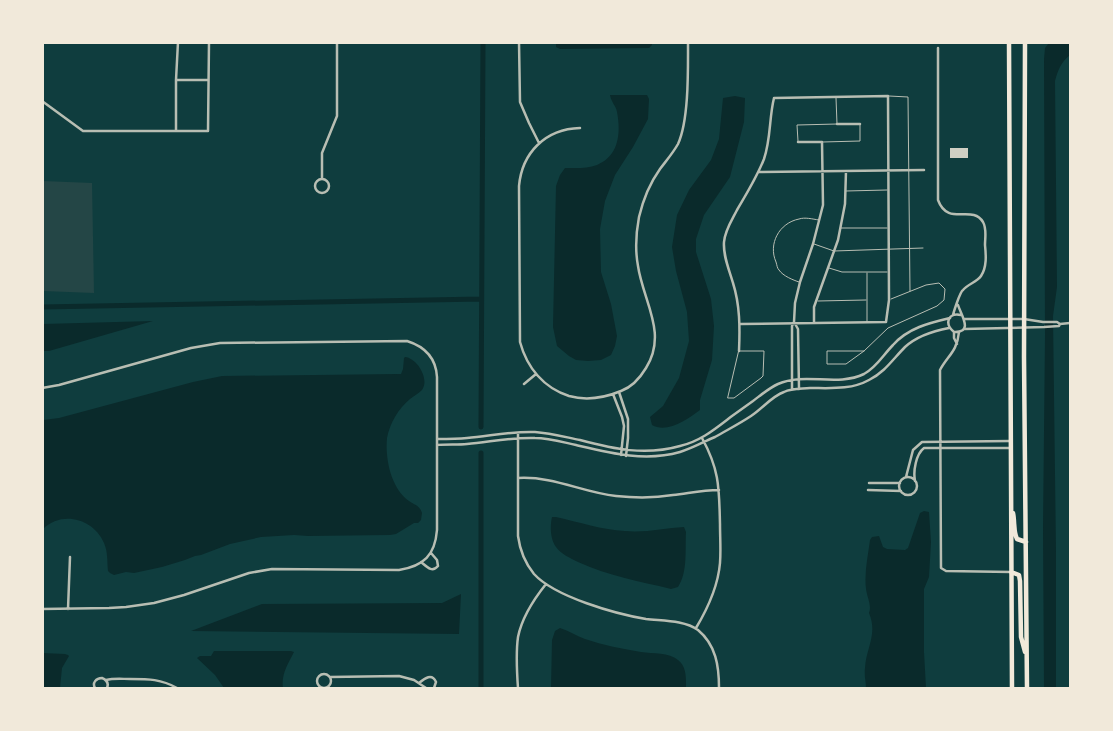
<svg xmlns="http://www.w3.org/2000/svg" width="1113" height="731" viewBox="0 0 1113 731" font-family="'Public Sans',sans-serif">
	<style>
		.green { fill: #244646 }
		.water { fill: #0a2a2b }
		.lines { fill: none; stroke-linecap: round; stroke-linejoin: round }
		.canal { stroke: #0a2a2b; stroke-width: 5 }
		.building { fill: #cfcfc3 }
		.service { stroke: #b8beb3; stroke-width: 1 }
		.minor { stroke: #b8beb3; stroke-width: 2.5 }
		.primary { stroke: #f1e9da; stroke-width: 4.5 }
	</style>
	<rect width="100%" height="100%" fill="#0f3d3e"/>
	<path class="green" d="M43 181 92 183 94 293 43 291Z"/>
	<path class="water" d="M1070 42V55C1061 62 1058 70 1055 81L1057 287 1053 316 1056 552V688H1044L1043 529 1045 335 1044 59 1045 48 1049 43Z
		M652 43V45L649 48 560 49 556 47V43Z
		M610 95H647L649 99 648 119 633 147 615 175 605 201 600 229 601 272 611 304 617 336 615 346 611 355 601 360 588 361 576 360 569 356 557 346 553 327 556 186 560 175 565 168C575 168 587 169 597 165 619 156 621 133 617 112 616 106 611 102 610 95Z
		M735 96 745 98 744 122 730 177 704 215 696 239V252L711 299 714 326 712 360 700 400V410C688 419 667 434 652 425L650 417 663 406 679 378 689 341 687 312 676 271 672 247 677 215 689 190 711 160 719 139 723 98Z
		M153 321 49 351H43V324Z
		M405 357C417 358 430 379 422 390 419 393 414 396 410 399 398 409 390 423 387 438 385 459 391 488 409 501 415 505 420 506 422 513L421 520 418 523H414L396 534 390 535 308 536 294 535 261 537 230 544 201 555 195 556 185 560 162 567 134 573 126 572 114 575 110 573 108 571C107 561 108 552 104 543 94 519 62 510 43 529V420L59 418 193 382 222 376 397 374H401L403 369 404 358Z
		M924 511 929 512 931 542 929 577 924 589V652L926 688H866C866 682 864 675 865 668 866 648 878 634 869 613 872 606 867 597 866 589 864 573 868 556 870 540L872 537 879 536 883 547 887 549 905 550 908 548 920 513Z
		M552 517H556C579 522 602 530 625 531 645 533 665 528 684 527L686 532C685 549 688 572 678 587L671 589C639 581 608 576 578 562 570 558 561 554 556 547 550 539 550 526 552 517Z
		M461 594 459 634 191 631 262 604 442 603Z
		M560 628C569 631 577 636 585 639 603 645 623 649 641 652 653 654 669 652 678 660 687 667 686 679 686 688H551L552 640 555 631Z
		M214 651H291L294 652C288 664 281 674 283 688H224L215 675 197 658 200 656H211Z
		M42 653 65 654 68 655 69 656 62 668 60 688H43Z"/>
	<g class="lines">
		<path class="canal" d="M42 307 481 299
			M481 427 483 42
			M481 688V453"/>
	</g>
	<path class="building" d="M950 148H968V158H950Z"/>
	<g class="lines">
		<path class="service" d="M889 96 908 97 910 291
			M798 141 797 125 837 124 836 98
			M823 142 860 141V125
			M846 191 887 190
			M841 228H887
			M814 244 834 251 923 248
			M829 268 842 272H887
			M867 273V321
			M799 282C793 280 783 276 779 270 777 268 777 265 776 262 768 244 779 223 799 219 805 217 812 219 819 220
			M818 301 866 300
			M739 351H764L763 376 761 378 734 398H728Z
			M864 351H827V364H846L864 351 888 328 937 306 944 300 945 289 939 283 926 285 891 299"/>
		<path class="minor" d="M519 42 520 102 529 123 539 143
			M938 48V200C948 227 972 204 983 222 987 229 985 237 985 245 986 255 987 267 981 276 977 282 968 284 963 290 960 292 954 311 953 315
			M176 80H208
			M42 101 83 131H208L209 42
			M837 124H860
			M580 128C545 129 522 153 519 186L520 342C527 368 544 388 569 396 587 401 604 398 621 391 632 387 640 378 646 368 668 333 643 301 638 266 635 250 636 233 639 217 643 200 650 183 660 169 666 161 673 153 678 144 689 120 688 70 688 42
			M176 131V80L178 42
			M759 172 924 170
			M322 179V153L337 116V42
			M315 186a7 7 0 1 1 14 0a7 7 0 1 1-14 0Z
			M958 305C961 315 974 333 954 332 944 324 948 312 961 315
			M964 319H1024L1043 322H1057L1060 324
			M794 322 798 329 799 389
			M814 323V307L838 240 845 204 846 171
			M964 329 1044 327 1059 326 1060 324 1070 323
			M954 332V338L957 344
			M959 332C957 352 948 355 940 370L941 568 946 571 1011 572
			M739 351C740 328 740 305 733 283 729 269 723 256 724 242 725 230 732 220 737 210 747 193 757 177 764 159 771 139 769 118 774 98L888 96 889 300 886 322 740 324
			M524 384 536 374
			M42 388 59 385 191 348 220 343 407 341C426 347 436 358 437 377V530C435 555 424 566 399 570L272 569 249 573 184 595 154 603 126 607 109 608 42 609
			M792 389V326L794 322 795 303 800 282 813 244 823 205 822 142H798
			M619 392 628 419V438L626 456
			M613 394 622 417 624 426 621 455
			M518 433V536C520 551 525 563 534 574 555 597 616 614 646 619 662 621 684 620 698 630 716 645 719 666 719 688
			M437 439C447 439 457 439 467 438 490 436 513 431 535 432 550 433 565 437 580 440 614 449 645 456 680 446 701 441 715 429 732 416 739 411 746 406 753 401 761 395 769 388 778 384 805 372 837 387 864 374 877 367 883 355 893 345 908 328 929 323 950 318
			M437 445C447 444 458 445 467 444 490 442 512 437 535 438 549 438 562 442 576 445 610 453 645 462 680 452 693 448 703 442 715 437 727 430 739 424 751 416 762 409 772 396 784 392 792 388 801 389 810 388 830 388 851 390 869 380 885 372 893 359 905 347 917 336 933 331 949 328
			M906 477 913 450 922 442 1010 441
			M899 486a9 9 0 1 1 18 0a9 9 0 1 1-18 0Z
			M518 478C554 476 581 492 616 496 635 498 655 498 673 495 690 493 702 490 719 490
			M915 481C913 471 916 454 924 448H1010
			M869 483H900
			M868 490 901 491
			M421 562C427 567 432 573 438 566L437 560 431 553
			M68 609 70 557
			M696 628C708 608 718 587 720 563 721 551 720 537 720 524 719 489 720 471 702 438
			M317 681a7 7 0 1 1 14 0a7 7 0 1 1-14 0Z
			M330 677 399 676 414 680 426 688
			M106 680C114 678 122 679 130 679 149 679 161 679 177 688
			M419 683C425 678 432 673 436 682L434 688
			M95 688C92 683 96 678 102 678 107 680 109 683 107 688
			M518 688C517 674 516 651 518 637 522 617 534 599 546 584"/>
		<path class="primary" d="M1009 42 1012 688
			M1025 42 1024 357 1027 688
			M1013 513C1015 522 1013 531 1017 539L1026 542
			M1011 572 1019 575 1020 581 1021 637 1025 652"/>
	</g>
	<rect width="1113" height="731" fill="none" stroke="#f1e9da" stroke-width="88"/>
</svg>
